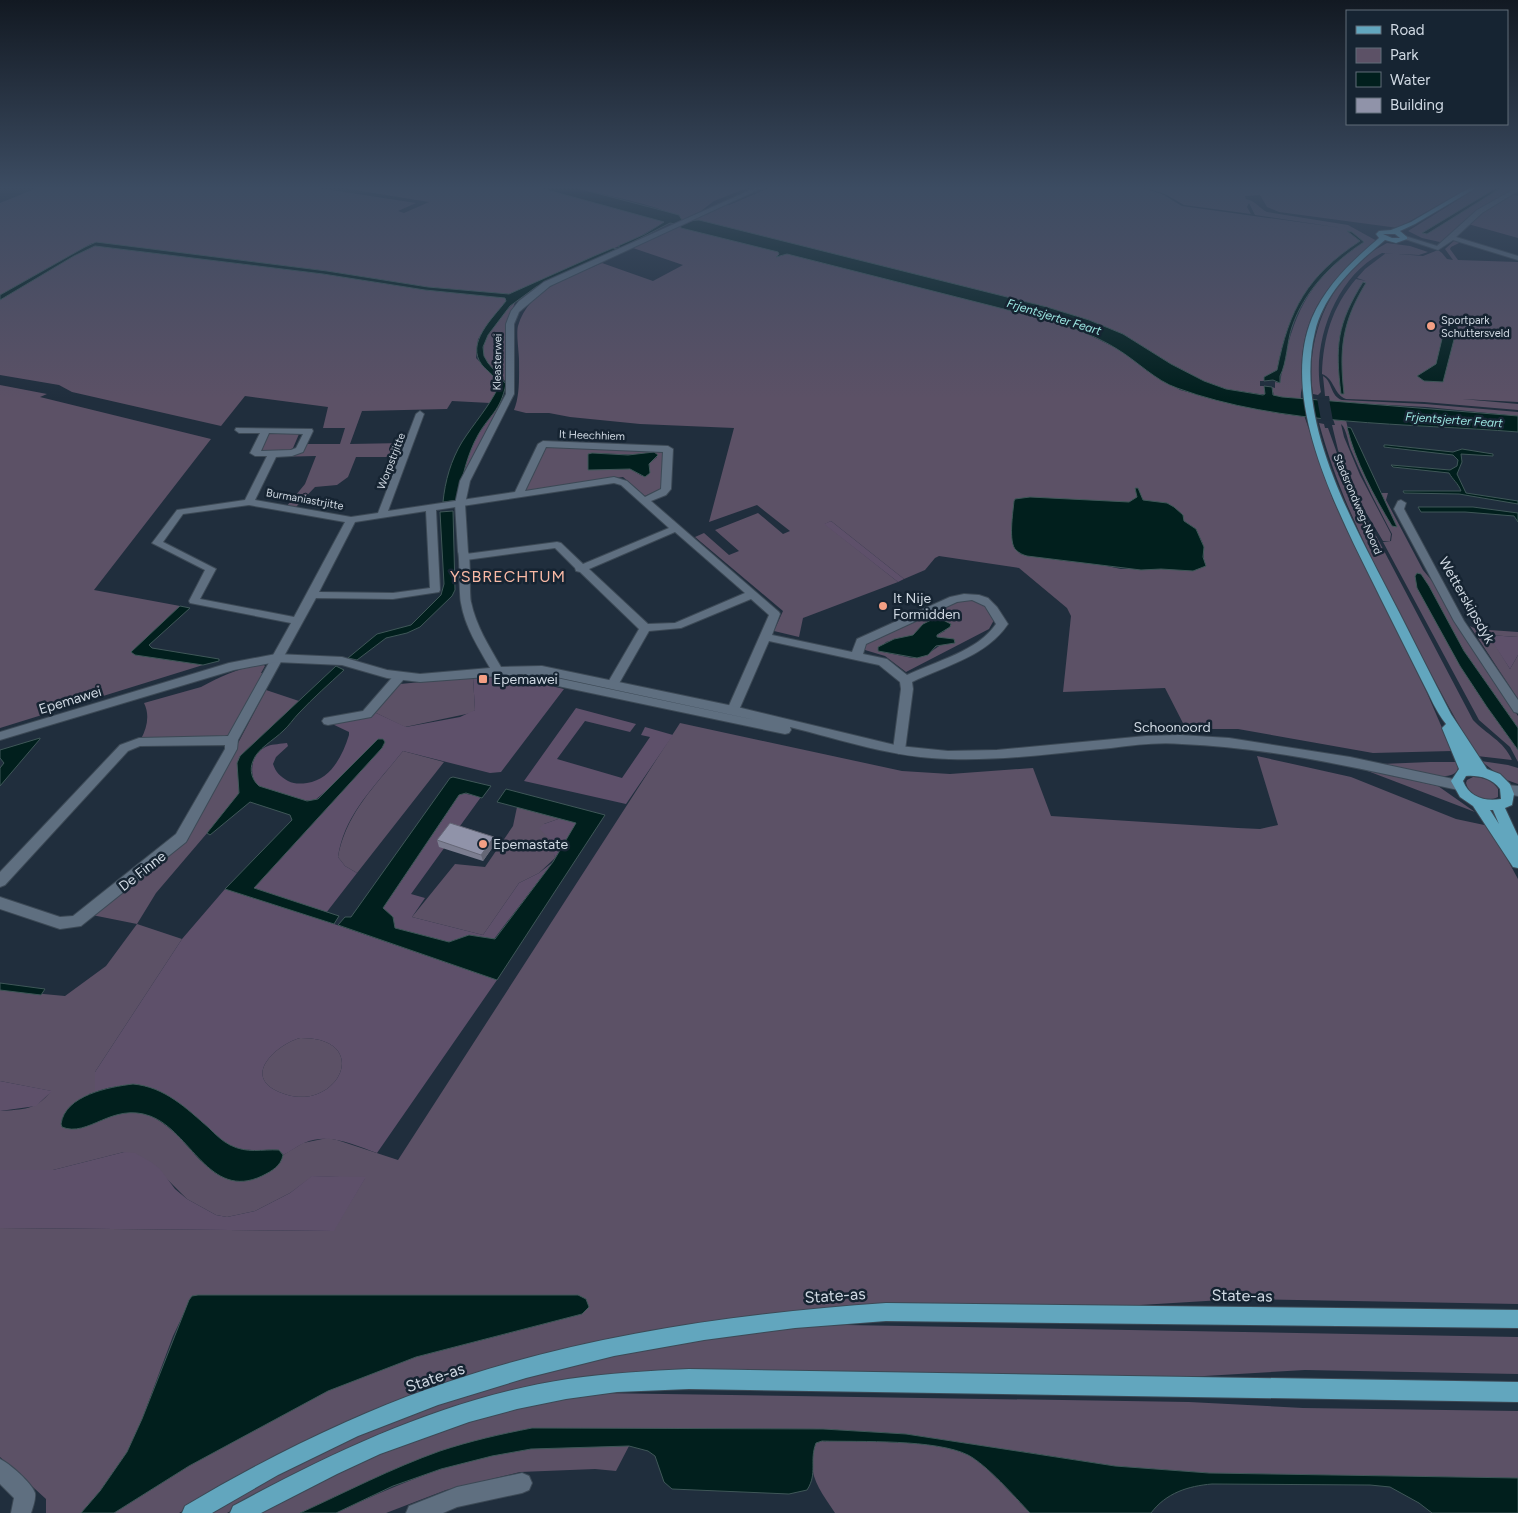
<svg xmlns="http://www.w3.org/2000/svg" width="1518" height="1513" viewBox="0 0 1518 1513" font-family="Figtree,sans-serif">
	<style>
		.green { fill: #5c5166; fill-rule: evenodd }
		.forest { fill: #5e506a; fill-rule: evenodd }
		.water { fill: #011f1d; stroke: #3f5758 }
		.pier { fill: #202e3d }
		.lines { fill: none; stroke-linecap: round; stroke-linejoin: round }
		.street-casing { stroke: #3c4955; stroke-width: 2 }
		.secondary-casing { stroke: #3c4955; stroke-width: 2 }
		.primary-casing { stroke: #3c4955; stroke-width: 2 }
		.street { fill: #5f6f80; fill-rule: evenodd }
		.secondary { fill: #5f6f80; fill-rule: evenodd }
		.primary { fill: #62a6be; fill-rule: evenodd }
		.wall { fill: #7c7e91 }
		.shaded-wall { fill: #656776 }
		.building { fill: #9093a9; stroke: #656776 }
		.poi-dot { fill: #f39f84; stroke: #162432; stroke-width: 2 }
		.labels { text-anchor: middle; stroke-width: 5; stroke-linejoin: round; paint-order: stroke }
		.far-poi-label { font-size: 11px; fill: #d0d9e3; stroke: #162432; text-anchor: start }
		.far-street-label { font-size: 11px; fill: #d0d9e3; stroke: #162432 }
		.far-water-label { font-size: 12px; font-style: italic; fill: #9ce7e2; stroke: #162432 }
		.poi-label { font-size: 14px; fill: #d0d9e3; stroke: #162432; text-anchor: start }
		.street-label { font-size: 14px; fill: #d0d9e3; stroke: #162432 }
		.quarter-label { font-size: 16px; letter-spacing: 1px; fill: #f9b9a5; stroke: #162432 }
		.near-street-label { font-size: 16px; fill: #d0d9e3; stroke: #162432 }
	</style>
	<rect width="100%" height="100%" fill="#202e3d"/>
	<path class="green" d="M37 188H318L416 203 398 211 404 213 429 202 343 188H540L626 210 665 222 635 239 509 294 428 287 327 271 100 243H92L85 247 0 295V203Z
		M577 188H747L714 201 701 211 682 220C673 208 596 193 577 188Z
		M769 188H1143L1162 194 1182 206 1342 228 1255 215 1249 203 1247 207 1251 214 1184 205 1165 194 1146 188H1239L1244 190 1242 188H1468L1398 228 1279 212 1267 207 1260 195 1245 196 1246 199C1256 201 1259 208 1267 212L1348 225 1377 241C1328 281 1298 315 1302 382 1303 390 1300 391 1301 399L1274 396 1272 387 1275 388V382L1280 383C1291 318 1306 280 1364 242L1348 232 1360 241C1307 276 1289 310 1277 370L1264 377V381H1260V386H1264L1265 394H1259L1226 389 1204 381 1171 364 1123 334 1089 320 1047 307 699 220 686 221 723 204 729 205Z
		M1477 188H1515L1475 212 1444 243 1422 238 1408 231Z
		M1511 194 1518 196V238L1468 224 1481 212Z
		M680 225 682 228 778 252 779 254 777 257 787 254 1055 322 1081 331 1116 348 1180 390 1243 406 1304 415 1333 500 1427 693 1452 751 1373 753 1238 729H1186L1165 688 1063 692 1071 616 1067 608 1019 568 939 556 935 558 925 570 904 579 831 521 825 524 898 582 803 618 799 637 774 631 783 611 695 537 704 533 729 555 739 551 715 530 758 513 783 534 790 531 757 505 709 522 734 428 640 424 570 417 549 413H526L514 410C520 395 519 377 519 360 519 351 516 334 518 326 529 288 571 277 602 263L653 281 683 265 633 248ZM1135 488 1145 502 1167 503 1181 513 1184 521 1196 529 1203 544 1204 562 1161 569H1121L1093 563 1065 561 1020 554 1011 531 1132 501 1137 497Z
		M1455 240 1467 243H1459L1451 247 1450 249 1458 260 1518 262V402L1462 399 1518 404V410L1424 402 1346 399C1333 394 1335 379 1322 374 1323 338 1332 307 1356 279L1366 281 1357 278 1365 269 1386 253 1423 256 1438 250 1442 253 1447 259 1453 260 1445 249Z
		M1387 243 1410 246 1428 252 1419 255 1382 253C1336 276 1311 343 1321 392L1318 395 1313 394C1304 336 1332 271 1387 243Z
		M95 246 323 274 425 290 505 298 506 301 478 339 476 358 498 381 499 386 490 403 452 401 447 409 362 411 350 444 404 443 399 457H356L348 477 337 485 315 487 295 508 286 507 305 484 316 456 274 457 297 453 304 444H340L345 428H323L328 407 245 396 221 426 72 392 59 385 0 375V300L74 256Z
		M515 302 511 314 505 381C498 373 488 366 484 357 478 340 504 312 515 302Z
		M1323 376C1333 382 1330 396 1342 400L1425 404 1518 412V416L1427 407 1330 402 1329 396H1325Z
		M0 385 47 394 40 397 211 439 94 590 180 606 132 652 135 655 203 665 0 728Z
		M1333 419 1346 420 1349 434 1368 479 1396 525 1380 493H1388L1386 500 1423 570 1433 582 1454 620 1518 716V728L1464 651 1421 574 1444 634 1460 666 1487 707 1518 750V762L1510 747 1479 720 1383 542 1391 541 1392 534C1378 507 1364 481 1352 452 1348 445 1347 429 1341 424L1344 437 1360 475 1391 534 1390 541H1383L1356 496 1338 450 1332 425H1335Z
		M1319 423 1324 424 1325 428H1328L1352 495 1372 528 1473 720C1486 734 1504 741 1512 760L1477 756C1449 709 1424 661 1399 612 1367 551 1337 490 1319 423Z
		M272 433H299V434L293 448 290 450H263L260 448 267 435Z
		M546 447 659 449 667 452 662 488 645 496 623 477 524 491ZM592 453 641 455 657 457 649 464 650 473 642 476 630 469 588 470Z
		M971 599 985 605 994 620 989 629 906 672 885 656 865 650 864 646 868 642 952 603ZM927 623 945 631 937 635V637L950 639 955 643 942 644 932 651 912 658 878 651 886 642 913 635Z
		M1470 626 1476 629 1518 632V637L1489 635 1510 669 1518 655V699Z
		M263 664 265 666 261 673H264L231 734 222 737 141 739C147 728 150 715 144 703L201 687C223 675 237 669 263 664Z
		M473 677 475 710 471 713 405 727 374 712 400 684Z
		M266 690 299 701 240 756C235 770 243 785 237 798L156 893 137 924 182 939 95 1072V1092L89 1094 88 1126C100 1120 114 1112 128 1112 160 1110 182 1141 201 1161L279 1163 283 1155 303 1143 327 1138 337 1140 398 1160 680 723 902 771 950 774 1033 768 1051 816 1238 828 1260 829 1278 825 1257 756 1351 777 1456 819 1489 826 1518 879V1304L1239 1299 1124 1306 956 1305 586 1347 232 1482 179 1513H114L189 1466 327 1391 416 1357 582 1314 589 1307 192 1296 173 1336 142 1419 127 1452 100 1491 81 1513H46V1499L0 1457V1228L333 1231 365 1178 313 1176 290 1193 255 1211 227 1217 216 1215 187 1199 168 1180 124 1152 53 1170H0V1111C23 1109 36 1111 51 1091L0 1081V990L65 996 106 966 137 924 92 915 187 840Z
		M403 751 444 762 357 873 345 866 338 857C346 813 376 785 403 751Z
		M1481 761 1508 765 1518 768V784L1504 779Z
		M1430 762H1459V764C1458 767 1458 770 1456 772 1445 784 1396 767 1381 764Z
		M1365 770 1438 786 1475 812Z
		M1473 777C1484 777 1493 781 1498 789V797C1486 803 1469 796 1466 783L1467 780Z
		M517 807 561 818 544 824C546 836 554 845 555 858L539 873 519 883 483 935 412 917 455 864 485 867 513 826Z
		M300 1038C378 1037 334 1121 275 1090 243 1073 280 1043 300 1038Z
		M846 1325 1518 1337V1374L1305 1370 1171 1378 582 1380 278 1485 227 1513H203L232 1495 400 1416 591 1358 782 1326Z
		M598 1393 1189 1402 1303 1408 1518 1411V1478L1209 1473 1115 1466 906 1434 823 1429 532 1428 493 1436 440 1451 391 1471 300 1513H253L402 1441 517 1406Z
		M822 1441C860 1442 936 1439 968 1455 987 1465 1015 1497 1030 1513H835C819 1489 805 1473 816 1443Z
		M629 1446 616 1471 595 1469 520 1472 446 1490 386 1513H336C398 1484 462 1456 530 1449 563 1445 597 1447 629 1446Z"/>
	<path class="forest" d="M503 400 499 409 463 475 470 449 479 433Z
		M831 521 904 579 898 582 824 524Z
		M1488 635 1518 637V655L1510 669Z
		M497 675 512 677 564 689 501 772 490 773 403 751C377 784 344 814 338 857L345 866 357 873 326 913 254 888 382 748 385 741 314 801C299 801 266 792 255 783 249 769 252 752 268 746 273 744 281 744 287 743L288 746 276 757 273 764C276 773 280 776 288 781 294 784 300 784 307 783 331 779 342 757 349 735V732L328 722 374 712 406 727 460 717 475 710 473 677Z
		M576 708 636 724 630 732 585 721 557 759 622 778 650 737 641 735 645 727 673 735 626 804 524 781Z
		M462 793 481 797 411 894 425 898 412 917 483 935 519 883 539 873 553 862 494 939 469 935 449 942 395 928 393 917 383 908 459 795Z
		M561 818 576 823 575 826 555 858 550 840 539 828 544 824Z
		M225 889 334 924 497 980 377 1153C354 1145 329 1132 304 1143 297 1146 290 1152 283 1155L282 1153C266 1146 250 1155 230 1145 220 1140 211 1130 203 1123 168 1092 142 1075 95 1092V1072L182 939ZM300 1038C378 1037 334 1121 275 1090 243 1073 280 1043 300 1038Z
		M0 1081 52 1091 36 1106 0 1111Z
		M124 1152 135 1153 151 1162 160 1169 175 1189 187 1199 216 1215 227 1217 255 1211 290 1193 312 1176 366 1177 334 1231 0 1228V1170H53Z"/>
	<path class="water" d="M540 188H577L657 209 679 215 682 220 687 221 699 220 1047 307 1089 320 1123 334 1171 364 1204 381 1226 389 1263 395 1265 394 1264 386 1272 387 1273 395 1282 397 1518 416V432C1409 423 1280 426 1177 388 1156 381 1137 361 1117 349 1098 337 1076 329 1055 322L787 254 776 257 779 254 778 252 681 228 680 225 670 223 621 248 618 246 645 234 664 222Z
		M1496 188H1501L1427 234 1422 233Z
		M1347 231 1352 232 1364 242C1333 262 1304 291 1292 327 1287 341 1287 363 1280 376V383L1273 380 1264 381V377L1277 370C1289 309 1307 276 1360 241Z
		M96 242 327 271 428 287 509 294 594 256 613 248 617 249 536 287 510 306 488 335 483 347 484 356 488 363 506 384C500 412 490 414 478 435 467 455 462 477 458 500L443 502C445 481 451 460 462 442 474 423 489 407 499 386 497 377 488 372 482 365 465 343 493 318 506 301L505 298 425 290 323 274 95 246 74 256 0 300V295L85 247Z
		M1363 282 1366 283C1342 322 1339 349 1344 394H1341C1335 346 1337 324 1363 282Z
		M1446 322H1452L1458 324 1443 382 1424 381 1417 376 1436 364Z
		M1347 427 1351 428 1397 527 1392 526C1374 496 1355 461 1347 427Z
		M1387 445 1453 452 1462 449 1493 454V456L1461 454 1462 462 1457 474 1466 493 1518 501V504L1459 494 1404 493 1403 491H1461C1458 483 1453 480 1449 473L1393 467 1391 465 1450 470 1457 466 1458 460 1453 455 1384 447V445Z
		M654 452 658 455 649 464 650 473 645 477 630 469 588 470V454L592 453 628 455Z
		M1135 488H1138L1143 500 1167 503 1174 507 1183 515 1184 521 1196 529 1204 547 1203 557 1206 566 1193 571 1161 569 1141 570 1027 556C1023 555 1019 553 1016 550 1008 543 1013 512 1014 501L1015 499 1030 497 1129 502 1137 497Z
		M1418 507H1473L1518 513V522L1514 516 1465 512H1421Z
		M453 511 455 590 452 596 420 627 407 633 386 638 357 660 348 658 377 634 411 625 441 595 444 584 440 512Z
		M1417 573 1421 574 1429 586 1464 651 1518 728V750L1487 707 1460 666 1417 588 1415 576Z
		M180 606 190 608 149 645 152 648 219 659V661L203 665 135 655 131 652Z
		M933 619 943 620 951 624 950 627 937 635V637L954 639 955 643 936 646 928 655 917 658 878 651V647L894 639 913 635 923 624Z
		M336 666 344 670C329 684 313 698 299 713 293 719 289 726 283 731 274 740 257 749 253 761 249 770 252 780 259 786L307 801 318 799 378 739H383L385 742 382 748 254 888 339 916 334 924 225 889 292 820 290 815 250 802 210 835 207 833 239 793 237 763 240 756Z
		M40 738V739L0 786V768L4 763 0 758V750Z
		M453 777 491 786 482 798 466 793 459 795 383 908 393 917 395 928 449 942 469 935 495 939 553 862 576 823 497 802 506 789 605 815 497 980 338 925 345 917H351L450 778Z
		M0 983 45 989 41 995 0 990Z
		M133 1084C165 1087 186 1108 209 1128 215 1134 222 1141 230 1145 248 1154 261 1149 279 1150L283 1155C281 1166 272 1171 262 1176 209 1201 191 1131 150 1116 112 1102 88 1138 62 1127L61 1124C65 1095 109 1087 133 1084Z
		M198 1295H578L586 1299 589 1307 582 1314 416 1357 328 1391 189 1466 114 1513H81L100 1491 127 1452 142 1419 189 1300 192 1296Z
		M532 1428 823 1429 906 1434 1115 1466 1209 1473 1518 1478V1513H1432L1419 1503 1390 1487 1370 1485 1212 1484C1188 1486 1166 1493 1151 1513H1030C1015 1497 987 1465 968 1455 936 1439 860 1442 822 1441L816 1443C809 1461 818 1473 807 1490L789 1494 672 1489 664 1482 655 1456 648 1451 629 1446 531 1449 492 1456 441 1469 393 1486 336 1513H300C346 1492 392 1468 440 1451 470 1441 501 1434 532 1428Z"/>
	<path class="pier" d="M1317 398 1329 399 1333 421 1321 420Z"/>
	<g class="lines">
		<defs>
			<path id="street" d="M1516 188H1518V191L1482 213 1456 237 1518 256V260L1453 240 1438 250 1402 238 1405 236 1437 246 1477 210Z
				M420 411 424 414 388 511 515 492 538 444 543 441 668 446 673 449 671 489 666 495 651 501 779 612 780 614 772 635 852 652 857 639 950 597 964 594 979 595 988 598 997 607 1008 624C987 656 945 666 912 682L913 689 905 750 899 754 893 750 901 689 900 682 879 665 769 641 739 710 733 714 729 713 727 710 769 615 751 599 681 628 649 631 617 687 613 688 607 684 639 629 580 572 576 571 575 568 555 548 466 560 461 557 466 554 557 542 561 543 583 564 669 528 621 485 614 483 436 510 440 590 439 592 393 599 316 598 238 740 237 749 186 842 81 926 60 929 0 909V897L60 917 73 916 176 834 225 749V745L140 746 128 751 5 885 0 887V872L120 745 139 738 228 736 291 623 190 603 189 601 205 570 152 543 177 510 245 500 267 456H255L250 453 260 433H239L235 430 236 428 312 429 313 431 303 452 292 456 276 457 255 500 351 517 378 513 416 414ZM269 433 303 434 296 448 291 450 261 451ZM546 447 663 452 661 489 645 497 627 481 614 477 525 491ZM249 505 345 522 294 617 200 599 216 569 163 542 183 514ZM426 511 430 588 393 593 319 592 355 522ZM675 532 745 593 675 623 648 624 589 569ZM972 600 985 606 996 624C978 651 936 661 907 675L887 659 863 654 866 644 957 602Z
				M1401 500 1406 503 1404 509 1464 621 1518 700V713L1514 712 1454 621 1394 509 1398 501Z
				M400 672 404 673 406 676 404 679 371 717 328 725 324 724 322 721 324 718 363 711 396 673Z
				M0 1459C9 1463 32 1483 35 1493 36 1499 33 1507 31 1513H11L14 1498 0 1484Z
				M522 1473 529 1476 532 1483 529 1490 522 1493 457 1507 443 1513H406L409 1506 457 1487Z"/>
			<path id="secondary" d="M755 188H762L550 286 519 312 514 324V394L470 481 465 504 468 552C471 556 469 591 471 602 476 626 489 646 501 667L542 666 733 706 899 746 948 751 997 750 1146 736 1180 735 1229 738 1350 757 1458 780 1463 782 1464 785 1463 788 1458 790C1367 770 1275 748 1182 744 1158 742 1134 745 1111 748 1057 753 1002 761 949 759 894 758 842 740 790 727L791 730 789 733 785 734 534 681 530 680 526 674 420 682 387 678 342 665 276 662 234 670 0 740V732L229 663 276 654 342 657 387 670 420 674 490 668C478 647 465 627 461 603 459 592 460 556 458 552L455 504 460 481 506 394V324L511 311 519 301 544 282ZM538 674H542L760 721Z
				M1507 785 1518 786V796L1502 793 1501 790 1502 787Z"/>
			<path id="primary" d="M1469 188H1476L1415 224 1400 231 1407 237V239L1396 243 1385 240C1355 265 1324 293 1315 332 1294 417 1349 515 1387 589 1404 621 1420 654 1437 687L1451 714 1487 769 1500 774 1510 784 1514 794 1512 805 1505 808 1518 836V868L1513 867 1473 806 1460 797 1451 781 1459 769 1442 728 1446 724C1436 712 1430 696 1422 681 1408 653 1394 625 1380 597 1343 521 1277 403 1312 318 1326 285 1353 260 1379 238L1376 234 1379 231 1391 230 1411 222ZM1383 234H1395L1400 238H1392ZM1466 776C1478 775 1492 778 1500 789L1501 799C1485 802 1469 797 1463 781ZM1490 810H1493L1499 824Z
				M886 1303 1518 1310V1328L886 1321 795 1328 704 1340 614 1356 526 1378 438 1405 358 1436 278 1475 212 1513H182L185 1506C237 1475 290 1447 346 1422 516 1345 702 1316 886 1303Z
				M689 1369 1518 1382V1402L689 1389 617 1392 566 1399 517 1409 469 1422 380 1454 337 1474 261 1513H230L233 1506C338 1449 449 1397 568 1379 609 1373 648 1371 689 1369Z"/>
		</defs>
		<use href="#street" class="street-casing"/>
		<use href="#secondary" class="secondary-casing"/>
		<use href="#primary" class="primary-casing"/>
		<use href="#street" class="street"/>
		<use href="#secondary" class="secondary"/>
		<use href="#primary" class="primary"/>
	</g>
	<path class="wall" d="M437 840 495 844 483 861 439 847Z"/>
	<path class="shaded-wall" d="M494 837 495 844 483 861 481 855Z"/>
	<path class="building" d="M450 823 494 837 481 855 437 840Z"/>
	<linearGradient id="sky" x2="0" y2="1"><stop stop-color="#121922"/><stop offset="0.47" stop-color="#3c4c62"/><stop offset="1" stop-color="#3c4c62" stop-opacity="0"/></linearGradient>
	<rect width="1518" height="399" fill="url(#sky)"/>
	<g class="poi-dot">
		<circle cx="1431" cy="326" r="5"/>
		<circle cx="883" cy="606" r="5"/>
		<rect x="478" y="674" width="10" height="10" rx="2.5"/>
		<circle cx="483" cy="844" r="5"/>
	</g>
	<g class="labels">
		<g class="far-poi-label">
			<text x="1441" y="324">Sportpark<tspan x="1441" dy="13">Schuttersveld</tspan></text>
		</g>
		<g class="far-street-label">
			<text transform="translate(497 362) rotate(-89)" y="4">Kleasterwei</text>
			<text transform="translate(592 435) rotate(2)" y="4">It Heechhiem</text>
			<text transform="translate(391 461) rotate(-69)" y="4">Worpstrjitte</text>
			<text transform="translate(305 499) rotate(10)" y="4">Burmaniastrjitte</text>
			<text transform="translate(1358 504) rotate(67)" y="4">Stadsrondweg-Noord</text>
		</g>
		<g class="far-water-label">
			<text transform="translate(1054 317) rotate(17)" y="4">Frjentsjerter Feart</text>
			<text transform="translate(1454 420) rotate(4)" y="4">Frjentsjerter Feart</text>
		</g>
		<g class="poi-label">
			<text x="893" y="603">It Nije<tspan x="893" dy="16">Formidden</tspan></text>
			<text x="493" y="684">Epemawei</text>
			<text x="493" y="849">Epemastate</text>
		</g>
		<g class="street-label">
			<text transform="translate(1467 600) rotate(60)" y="5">Wetterskipsdyk</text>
			<text transform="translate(70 700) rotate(-17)" y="5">Epemawei</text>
			<text x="1172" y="732">Schoonoord</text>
			<text transform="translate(142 871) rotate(-38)" y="5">De Finne</text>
		</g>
		<g class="quarter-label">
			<text x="508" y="582">YSBRECHTUM</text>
		</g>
		<g class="near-street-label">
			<text transform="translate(835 1295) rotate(-4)" y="6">State-as</text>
			<text transform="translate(1242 1295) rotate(1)" y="6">State-as</text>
			<text transform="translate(435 1377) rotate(-19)" y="6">State-as</text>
		</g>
	</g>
	<rect x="1346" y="10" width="162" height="115" fill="#162432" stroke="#606c79"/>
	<rect x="1356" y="26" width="25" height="8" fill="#62a6be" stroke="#606c79"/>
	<text x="1390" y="35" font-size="15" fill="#d0d9e3">Road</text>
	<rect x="1356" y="48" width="25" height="15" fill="#5c5166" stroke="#606c79"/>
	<text x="1390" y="60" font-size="15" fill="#d0d9e3">Park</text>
	<rect x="1356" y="72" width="25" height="15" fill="#011f1d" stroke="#606c79"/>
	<text x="1390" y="85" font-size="15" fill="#d0d9e3">Water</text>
	<rect x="1356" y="98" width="25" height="15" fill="#9093a9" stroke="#606c79"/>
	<text x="1390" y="110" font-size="15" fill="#d0d9e3">Building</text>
</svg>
